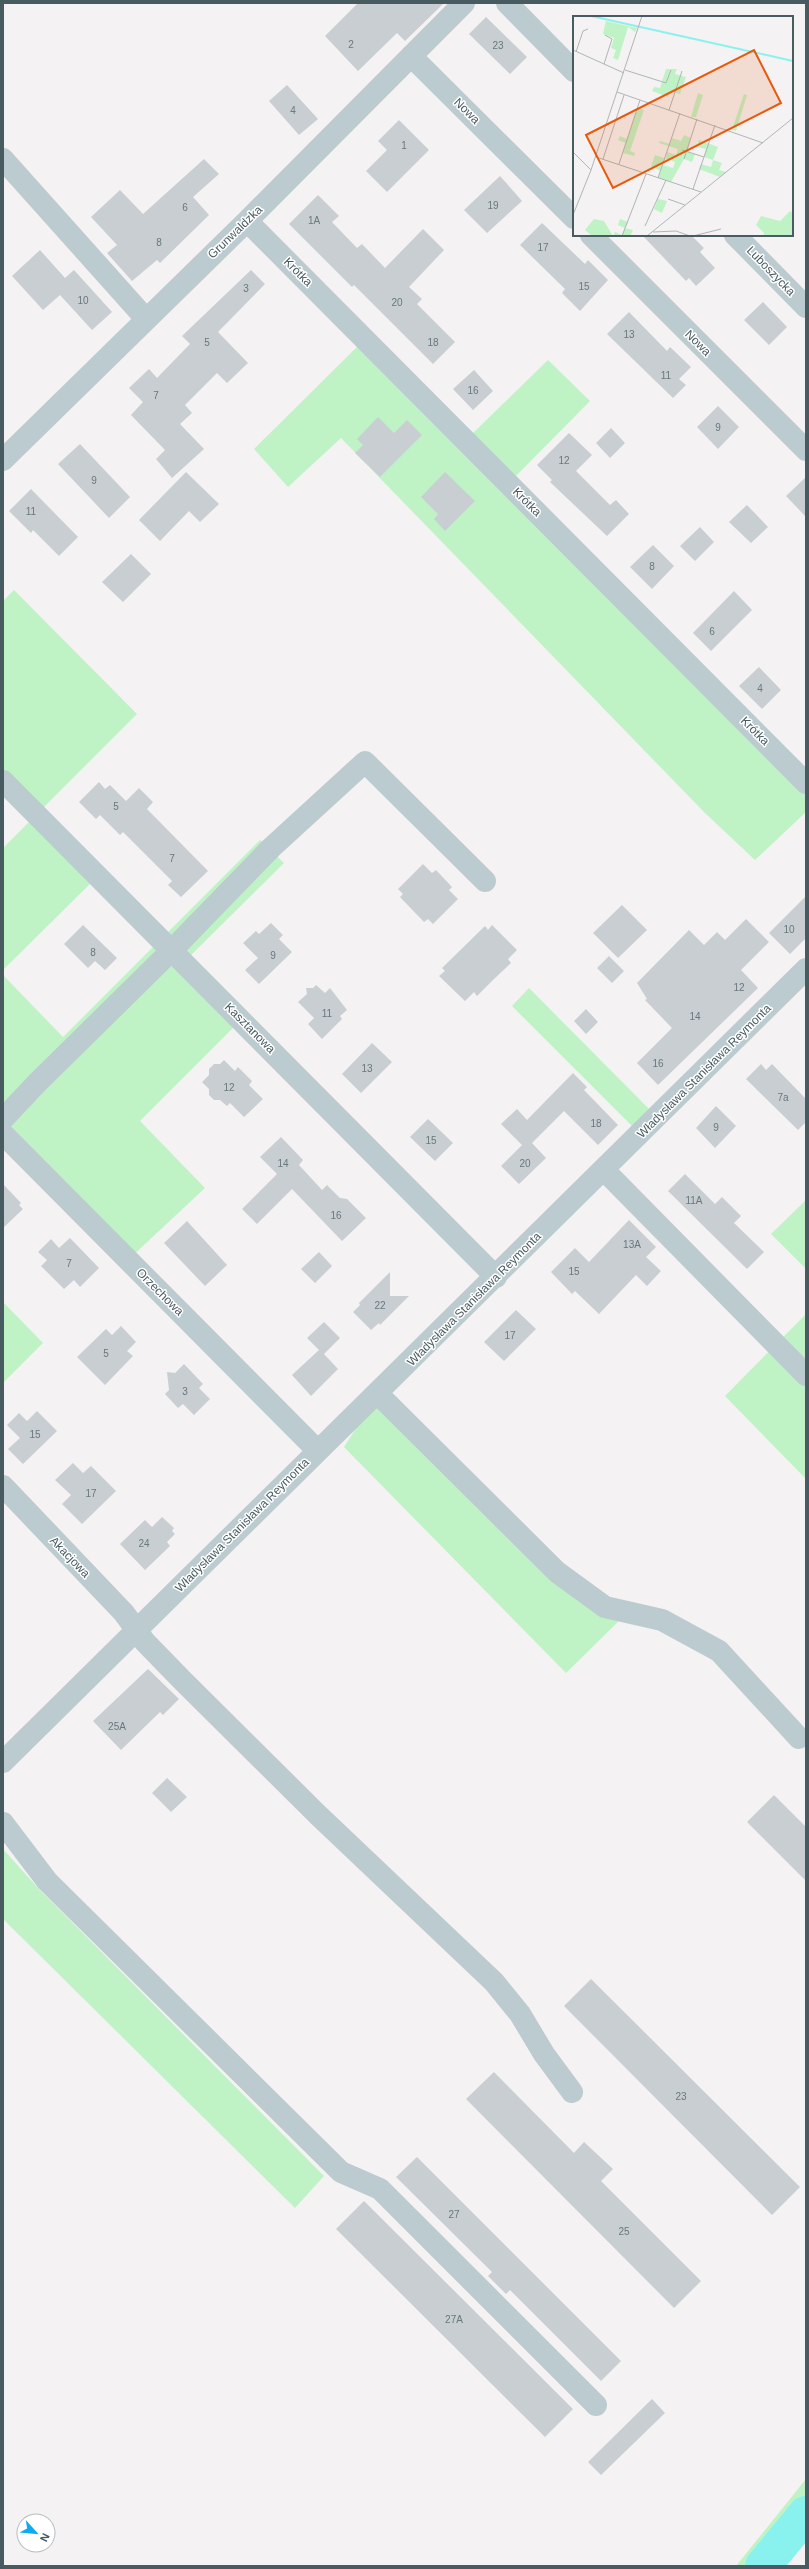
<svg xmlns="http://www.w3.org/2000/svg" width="809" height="2569" viewBox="0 0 809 2569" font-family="Arial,sans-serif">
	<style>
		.green { fill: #bff3c6 }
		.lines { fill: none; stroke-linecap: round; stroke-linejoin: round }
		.river { stroke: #89f2ee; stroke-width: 36 }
		.building { fill: #c8ced2 }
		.minor { stroke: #bccbcf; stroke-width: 22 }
		.labels { text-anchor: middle; stroke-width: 3; stroke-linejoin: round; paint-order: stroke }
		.number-label { font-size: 10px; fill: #68787d }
		.street-label { font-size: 12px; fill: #485b61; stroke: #fff }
		.inset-river { fill: none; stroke: #89f2ee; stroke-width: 2 }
		.inset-road { fill: none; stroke: #afb6b8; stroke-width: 1 }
		.view { fill: #e8590c; fill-opacity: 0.15; stroke: #e8590c; stroke-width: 2 }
		.inset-edge { fill: none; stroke: #485b61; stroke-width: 2 }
	</style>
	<rect width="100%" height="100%" fill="#f4f2f2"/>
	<path class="green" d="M365 339 470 436 548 360 590 401 509 483 806 783V812L755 860 705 813 341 438 288 487 254 449Z
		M14 590 137 714 42 809 3 769V601Z
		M30 821 98 876 3 970V848Z
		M260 840 284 863 184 962 241 1020 140 1121 205 1188 128 1260 3 1134V975L63 1037Z
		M529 988 657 1117 640 1134 512 1006Z
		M806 1200V1269L771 1234Z
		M3 1302 43 1343 3 1383Z
		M806 1314V1479L725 1396Z
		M378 1394 557 1572 626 1614 566 1673 344 1447Z
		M3 1849 38 1888 324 2176 295 2208 3 1919Z
		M806 2479V2514L763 2566H736Z"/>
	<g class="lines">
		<path class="river" d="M763 2566 806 2514"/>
	</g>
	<path class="building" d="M358 3H444L405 41 397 33 358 71 325 36Z
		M486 17 527 57 510 74 469 34Z
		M287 85 318 119 299 135 269 101Z
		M399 120 429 150 387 192 366 171 387 150 378 141Z
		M204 159 219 174 193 197 209 215 160 263 157 260 132 281 107 253 117 245 91 217 120 190 143 214Z
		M500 176 522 201 487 233 464 210Z
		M318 195 339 216 332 222 357 248 362 244 385 268 423 229 444 250 409 287 422 299 417 304 455 342 433 364 354 285 352 287 289 224Z
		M542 223 585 264 588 260 608 280 580 311 562 293 565 289 520 245Z
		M642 235H691L704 248 700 252 715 268 696 286 689 278 686 281Z
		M40 250 65 278 74 270 112 312 92 330 60 295 43 310 12 276Z
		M251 270 265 284 218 332 248 363 227 383 217 373 185 405 192 413 180 424 204 449 172 478 156 459 165 450 131 415 143 402 129 388 149 369 157 378 190 344 182 336Z
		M763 302 787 327 769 345 744 320Z
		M629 312 667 351 670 347 691 367 679 379 686 385 673 398 607 334Z
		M474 370 493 391 473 410 453 389Z
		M718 406 739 427 718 449 697 427Z
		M378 417 394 433 407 420 422 435 380 477 355 453 363 445 357 439Z
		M611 428 625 443 610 458 596 443Z
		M569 433 592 455 576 471 610 505 616 500 629 514 607 536 550 482 552 480 537 465Z
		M80 444 130 497 109 518 58 464Z
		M186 472 219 504 200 522 189 511 160 541 139 520Z
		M445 472 475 501 445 531 434 519 438 514 421 497Z
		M806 477V517L786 496Z
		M31 489 78 537 59 556 33 530 31 533 9 511Z
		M747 505 768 527 751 543 729 522Z
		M700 527 714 542 695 561 680 546Z
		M653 545 674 566 652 589 630 567Z
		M131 554 151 574 123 602 102 582Z
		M734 591 752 610 711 651 693 633Z
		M759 667 781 690 762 709 739 686Z
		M99 782 105 789 110 785 126 801 139 788 153 802 147 809 208 871 181 897 168 885 172 881 123 832 120 835 100 815 96 819 79 802Z
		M423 864 432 873 436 870 452 887 449 890 458 899 433 924 428 919 424 922 400 897 403 894 398 889Z
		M806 896V938L790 954 769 933Z
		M622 905 647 930 618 958 593 933Z
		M746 919 769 942 741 970 758 988 658 1085 637 1063 672 1028 645 1000 647 999 637 983 689 930 704 945 717 932 725 940Z
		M271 923 283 935 279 939 292 952 259 984 245 970 258 958 243 943 256 931 259 934Z
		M83 925 117 958 105 970 95 961 88 968 64 944Z
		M492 925 517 950 508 959 511 963 494 979 477 996 474 992 465 1001 439 976 445 971 442 968 485 926 488 930Z
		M609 956 624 971 612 983 597 968Z
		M316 985 325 993 330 988 347 1010 340 1016 342 1019 322 1039 308 1024 314 1018 298 1002 307 994 306 988H313Z
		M586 1009 598 1022 586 1034 574 1021Z
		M372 1043 392 1062 361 1093 342 1074Z
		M224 1060 235 1071 238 1067 252 1081 249 1085 263 1099 244 1117 230 1103 227 1106 220 1100H214L209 1095V1089L202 1082 209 1075V1069L214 1064H220Z
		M761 1064 766 1070 772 1064 806 1099V1122L798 1130 746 1079Z
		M573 1073 587 1087 584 1090 618 1125 598 1145 564 1111 532 1143 546 1158 519 1184 501 1166 522 1145 501 1124 517 1109 527 1120Z
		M716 1106 736 1126 715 1148 696 1128Z
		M428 1119 453 1143 435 1161 410 1137Z
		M281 1137 303 1160 299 1165 322 1190 327 1185 340 1198 347 1199 366 1218 342 1241 292 1189 257 1224 242 1209 277 1174 260 1157Z
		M685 1174 715 1204 722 1197 741 1216 734 1223 764 1252 747 1269 668 1191Z
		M3 1184 21 1203 19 1205 23 1209 3 1228Z
		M629 1220 656 1247 646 1257 661 1271 647 1286 636 1275 599 1314 575 1291 572 1294 551 1272 575 1248 589 1262Z
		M187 1221 227 1265 205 1286 164 1243Z
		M70 1238 99 1268 80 1287 74 1280 64 1289 41 1266 47 1260 38 1252 51 1239 59 1248Z
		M319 1252 332 1266 315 1283 301 1269Z
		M390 1272V1296H409L380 1325 379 1323 371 1330 353 1312 360 1305 359 1303Z
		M516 1310 536 1329 504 1361 484 1342Z
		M324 1322 340 1338 324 1354 338 1369 311 1396 292 1375 319 1350 307 1338Z
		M121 1326 136 1342 127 1351 133 1356 105 1385 77 1357 106 1329 112 1335Z
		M184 1364 203 1384 199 1388 210 1399 194 1415 183 1404 178 1408 165 1394 169 1390 167 1372 175 1373Z
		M37 1411 57 1431 23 1464 8 1449 20 1438 7 1425 19 1413 27 1421Z
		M73 1463 83 1473 91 1466 116 1491 82 1524 62 1504 71 1495 55 1480Z
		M162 1517 174 1528 172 1531 175 1534 167 1542 170 1546 145 1570 120 1544 145 1520 152 1527Z
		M148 1669 179 1699 163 1715 160 1712 121 1750 93 1721Z
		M167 1778 187 1797 171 1812 152 1793Z
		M774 1795 806 1827V1881L747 1822Z
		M591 1979 800 2187 772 2215 564 2006Z
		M494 2072 574 2153 584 2142 613 2169 601 2181 701 2281 674 2308 466 2099Z
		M417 2157 621 2361 601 2381 510 2290 506 2294 488 2276 492 2272 396 2177Z
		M364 2201 573 2409 545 2437 336 2229Z
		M652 2399 665 2413 601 2475 588 2462Z"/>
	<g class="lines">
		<path class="minor" d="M507 3 574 71
			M411 56 574 218
			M3 159 146 319
			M247 221 806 783
			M591 235 806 450
			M735 235 806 307
			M3 460 247 221 464 3
			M3 781 496 1277
			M3 1119 37 1083 172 950 271 848 365 762 485 881
			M3 1134 317 1450
			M604 1170 806 1375
			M378 1394 557 1572 605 1607 662 1620 719 1651 799 1738
			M3 1486 124 1613 145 1642 183 1681 318 1815 494 1982 520 2014 544 2054 572 2092
			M3 1762 806 969
			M3 1823 47 1881 341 2172 380 2189 596 2405"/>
	</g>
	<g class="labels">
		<g class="number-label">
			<text x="351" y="48">2</text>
			<text x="498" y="49">23</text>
			<text x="293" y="114">4</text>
			<text x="404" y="149">1</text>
			<text x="493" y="209">19</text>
			<text x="185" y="211">6</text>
			<text x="314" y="224">1A</text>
			<text x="159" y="246">8</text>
			<text x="543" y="251">17</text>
			<text x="584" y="290">15</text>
			<text x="246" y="292">3</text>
			<text x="83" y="304">10</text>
			<text x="397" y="306">20</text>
			<text x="629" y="338">13</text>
			<text x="207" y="346">5</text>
			<text x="433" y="346">18</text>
			<text x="666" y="379">11</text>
			<text x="473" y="394">16</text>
			<text x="156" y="399">7</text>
			<text x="718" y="431">9</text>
			<text x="564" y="464">12</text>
			<text x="94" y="484">9</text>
			<text x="31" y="515">11</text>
			<text x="652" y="570">8</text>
			<text x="712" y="635">6</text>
			<text x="760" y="692">4</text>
			<text x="116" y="810">5</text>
			<text x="172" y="862">7</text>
			<text x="789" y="933">10</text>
			<text x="93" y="956">8</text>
			<text x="273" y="959">9</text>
			<text x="739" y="991">12</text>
			<text x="327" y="1017">11</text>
			<text x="695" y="1020">14</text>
			<text x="658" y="1067">16</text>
			<text x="367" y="1072">13</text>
			<text x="229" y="1091">12</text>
			<text x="783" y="1101">7a</text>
			<text x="596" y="1127">18</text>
			<text x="716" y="1131">9</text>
			<text x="431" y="1144">15</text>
			<text x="283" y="1167">14</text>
			<text x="525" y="1167">20</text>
			<text x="694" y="1204">11A</text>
			<text x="336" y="1219">16</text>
			<text x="632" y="1248">13A</text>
			<text x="69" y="1267">7</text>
			<text x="574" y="1275">15</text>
			<text x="380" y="1309">22</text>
			<text x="510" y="1339">17</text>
			<text x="106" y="1357">5</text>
			<text x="185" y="1395">3</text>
			<text x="35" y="1438">15</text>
			<text x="91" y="1497">17</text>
			<text x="144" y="1547">24</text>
			<text x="117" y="1730">25A</text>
			<text x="681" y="2100">23</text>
			<text x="454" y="2218">27</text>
			<text x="624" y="2235">25</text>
			<text x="454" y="2323">27A</text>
		</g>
		<g class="street-label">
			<text transform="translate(467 111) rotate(45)" y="4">Nowa</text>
			<text transform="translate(235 232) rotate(-44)" y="4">Grunwaldzka</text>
			<text transform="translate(771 271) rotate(46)" y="4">Luboszycka</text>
			<text transform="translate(298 272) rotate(45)" y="4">Krótka</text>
			<text transform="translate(698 343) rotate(45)" y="4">Nowa</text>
			<text transform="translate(527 502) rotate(45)" y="4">Krótka</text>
			<text transform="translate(755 731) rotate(45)" y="4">Krótka</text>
			<text transform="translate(250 1028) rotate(45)" y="4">Kasztanowa</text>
			<text transform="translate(704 1071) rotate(-45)" y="4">Władysława Stanisława Reymonta</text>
			<text transform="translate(160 1292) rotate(45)" y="4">Orzechowa</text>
			<text transform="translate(474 1299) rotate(-45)" y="4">Władysława Stanisława Reymonta</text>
			<text transform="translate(242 1525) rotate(-45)" y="4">Władysława Stanisława Reymonta</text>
			<text transform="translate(70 1557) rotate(46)" y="4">Akacjowa</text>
		</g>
	</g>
	<g transform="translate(573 16)">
		<rect width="220" height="220" fill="#f4f2f2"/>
		<path d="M33 5 64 12 62 16 55 11 45 44 40 42 43 34 38 32 41 22 30 18ZM93 53H104L102 58 113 61 107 78 97 75 95 81 79 75 81 71 87 72ZM125 77 130 79 123 101H118ZM171 78 174 79 163 115 159 114ZM65 92 71 94 57 135 62 137 61 140 50 137 53 127 45 124 47 120 54 123ZM111 119 118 122 114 135 122 138 119 146 111 143 98 166 85 162 88 155 78 151 82 139 91 142 90 149 100 152 102 146 93 143 94 136 103 139 105 133 86 127 87 125 97 128 99 122 108 125ZM126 124 145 131 140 144 149 147 146 154 153 156 147 161 126 153 128 148 138 151 140 144 131 141 133 133 124 131ZM85 183 94 185 89 197 81 193ZM217 195 220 197V220H191V217L183 209 188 200 207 205ZM21 203 31 205 40 220 42 216 49 219 52 212 45 209 47 203 55 206 52 212 60 214 57 220H19L12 214Z" fill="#bff3c6"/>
		<path class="inset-river" d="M18 0 220 45"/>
		<path class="inset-road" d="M0 34 51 57M3 36 10 15 15 13M31 48 39 23 32 19M52 54 93 67 98 54M44 76 190 127M96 94 109 55M109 134 131 141M0 136 18 154M23 141 128 176M30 143 51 79M111 143 124 103M46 148 67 84M85 162 107 97M120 173 142 109M95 183 112 189M0 199 18 154 69 0M72 210 93 164M80 216 103 215 117 220M49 220 73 158M74 220 220 102M120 220 148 213"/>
		<path class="view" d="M181 34 208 87 40 172 13 119Z"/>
		<rect width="220" height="220" class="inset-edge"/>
	</g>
	<rect width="809" height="2569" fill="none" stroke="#485b61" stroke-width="8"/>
	<g transform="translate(36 2533) rotate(117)"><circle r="19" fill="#ffffff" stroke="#b6bdc0"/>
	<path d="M0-3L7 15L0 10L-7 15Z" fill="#0dacf2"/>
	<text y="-6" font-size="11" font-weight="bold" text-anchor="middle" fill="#485b61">N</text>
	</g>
</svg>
